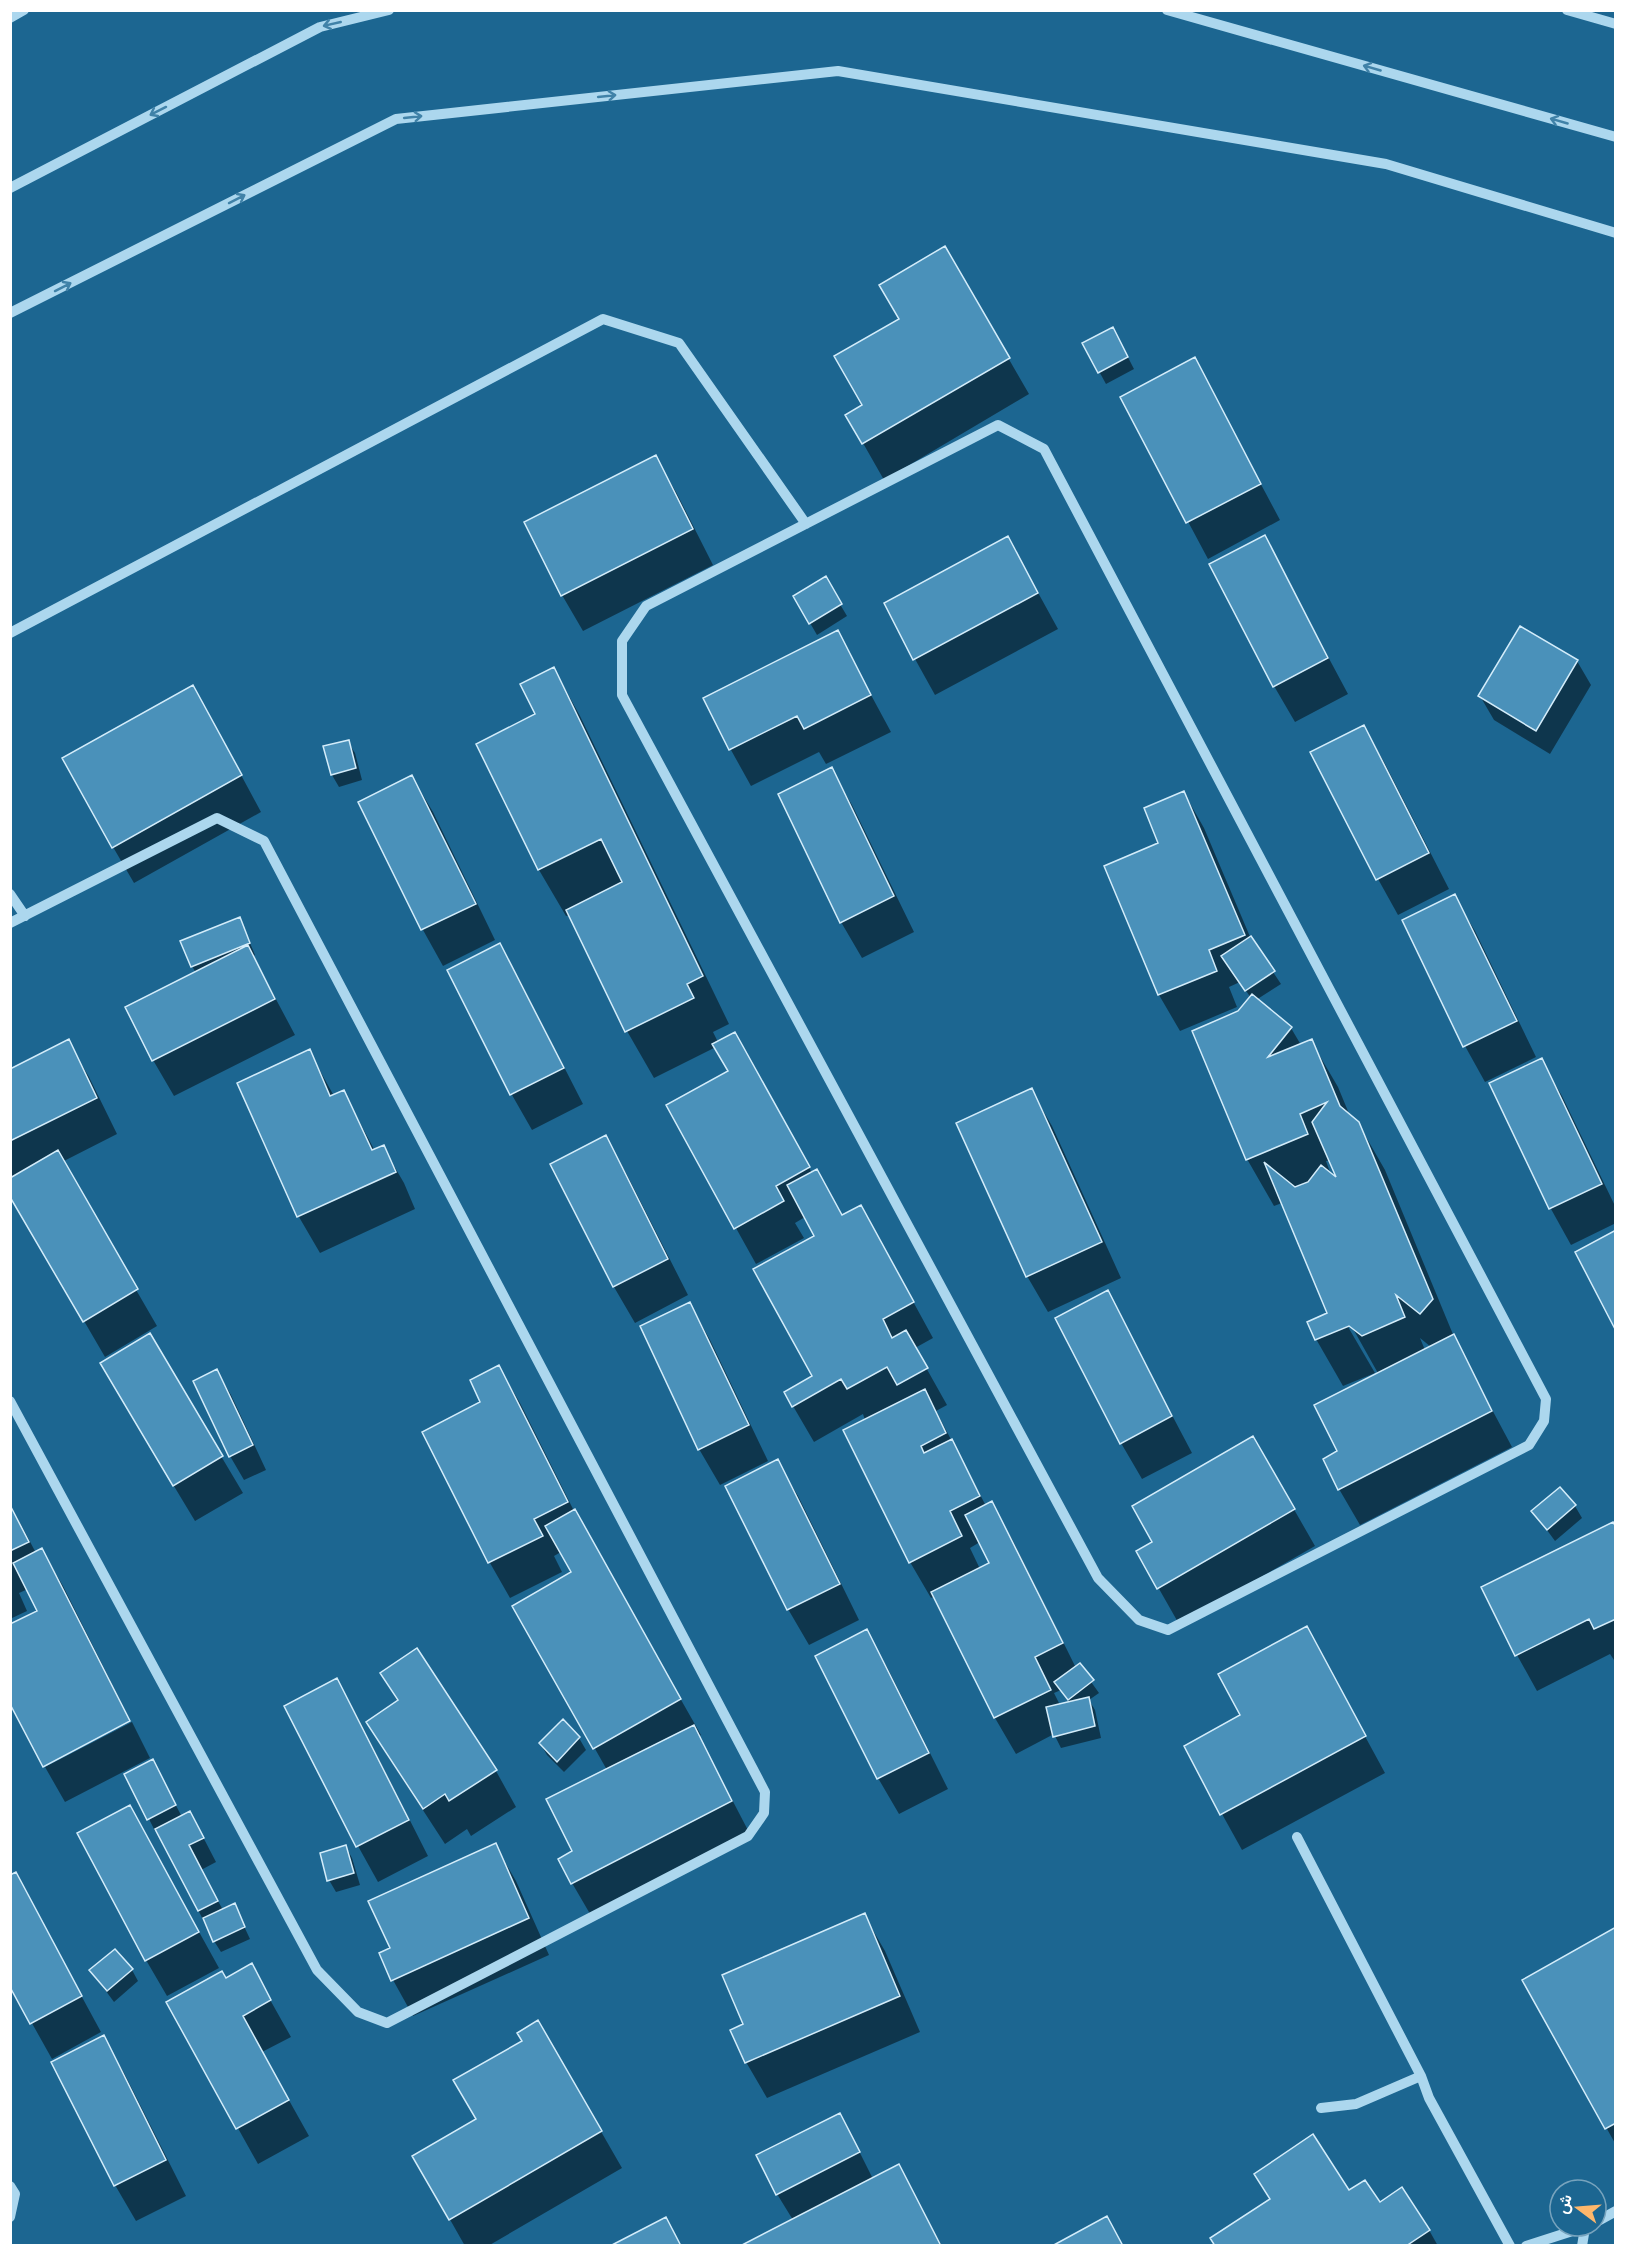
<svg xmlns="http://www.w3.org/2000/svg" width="1626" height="2256" viewBox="0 0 1626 2256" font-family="'Asap Condensed',Vazirmatn,sans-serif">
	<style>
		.shadow { fill: #0007; fill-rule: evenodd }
		.building { fill: #4a91ba; stroke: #d3ecfa; stroke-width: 1.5 }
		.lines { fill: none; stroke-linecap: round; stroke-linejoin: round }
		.minor { stroke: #acd7ee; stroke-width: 10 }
		.oneway { stroke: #4082a8 }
	</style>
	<rect width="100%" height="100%" fill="#1c6691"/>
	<path class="shadow" d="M945 248 1029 394 884 480 847 415 864 406 901 319Z
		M1119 340 1134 369 1106 384 1084 344Z
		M1194 359 1280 520 1208 559 1122 398Z
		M655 457 676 492 713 565 583 631 562 595Z
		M1264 537 1348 694 1295 722 1274 686Z
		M1008 538 1058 629 935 695 915 659Z
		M825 579 847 616 817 635 795 597Z
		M837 632 891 732 826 764 819 752 751 786 731 750 705 699Z
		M1577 661 1591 685 1550 754 1494 720 1480 696Z
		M554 669 580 716 729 1024 713 1032 718 1042 755 1070 812 1173 843 1217 881 1243 933 1338 915 1348 947 1405 936 1411 986 1506 991 1503 1012 1539 1076 1668 1079 1665 1099 1693 1089 1700 1095 1710 1101 1738 1061 1748 1054 1734 1016 1754 995 1718 935 1596 931 1598 910 1562 863 1414 814 1442 793 1406 814 1377 816 1236 805 1217 795 1223 804 1238 756 1264 668 1106 730 1072 716 1047 654 1078 627 1031 570 915 566 916 539 870 478 744 537 715ZM980 1542 991 1564 980 1569 970 1548ZM1061 1690 1063 1694 1070 1703 1060 1705 1054 1693Z
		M213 723 261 812 134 883 113 847Z
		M1364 727 1384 762 1449 889 1398 915 1378 879Z
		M348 742 355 753 362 780 339 787 332 775 325 748Z
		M831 769 852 805 914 932 862 958 841 922Z
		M412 777 433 812 495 940 443 966 423 930 360 802Z
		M1184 793 1204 828 1251 939 1281 984 1256 1000 1291 1028 1301 1045 1311 1041 1338 1087 1350 1116 1358 1123 1385 1170 1457 1344 1512 1447 1360 1525 1339 1489 1340 1451 1379 1375 1347 1318 1344 1320 1375 1373 1343 1386 1316 1339 1329 1314 1282 1203 1274 1206 1247 1159 1239 1013 1251 998 1240 982 1229 987 1237 1007 1180 1031 1159 995 1106 867 1160 844ZM1330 1160 1339 1182 1331 1175 1326 1161ZM1420 1338 1431 1347 1425 1350Z
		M1454 896 1475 931 1536 1057 1485 1082 1465 1046Z
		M240 919 255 955 253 956 295 1035 174 1096 153 1060 196 973 192 966Z
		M500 945 520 981 583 1104 532 1130 512 1095 449 971Z
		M68 1041 89 1077 117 1134 62 1162 157 1326 105 1357 10 1194V1070Z
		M309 1051 334 1096 343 1091 375 1151 383 1147 404 1183 415 1209 320 1253 299 1217 238 1084Z
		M1541 1060 1562 1096 1616 1208V1223L1571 1245 1551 1209 1491 1084Z
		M1031 1090 1052 1126 1121 1278 1048 1312 1027 1276Z
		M605 1137 626 1173 688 1295 635 1323 614 1287 552 1164Z
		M1107 1292 1192 1453 1142 1479 1121 1443Z
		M690 1304 710 1340 768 1461 720 1485 699 1449Z
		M149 1335 243 1493 195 1521 122 1400Z
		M499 1367 520 1403 575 1513 701 1735 699 1736 752 1838 593 1919 572 1883 574 1852 607 1770 514 1606 573 1572 561 1552 554 1556 562 1572 510 1598 490 1563 424 1432 482 1403Z
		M217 1371 231 1395 266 1470 244 1480 230 1456Z
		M1253 1438 1315 1546 1179 1624 1138 1552 1154 1543Z
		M777 1461 798 1496 859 1620 809 1645 788 1609 727 1486Z
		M10 1504 36 1553 42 1550 63 1586 130 1720 43 1765 39 1611 28 1589 19 1593 27 1611 10 1619Z
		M1575 1506 1582 1518 1555 1541 1533 1511Z
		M1616 1530V1663L1610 1654 1537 1691 1517 1655Z
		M1306 1628 1385 1773 1242 1850 1222 1814 1242 1716Z
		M866 1631 887 1667 948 1789 899 1814 878 1778Z
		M382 1674 496 1771 516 1807 471 1836 467 1829 445 1844 389 1758 368 1722 398 1702Z
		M336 1680 357 1716 428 1856 378 1882 358 1846Z
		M563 1721 579 1738 586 1750 564 1772 547 1755 540 1743Z
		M132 1722 150 1758 65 1802 45 1767Z
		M159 1773 182 1817 203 1837 216 1862 201 1870 223 1910 234 1905 250 1939 221 1952 214 1941 157 1830 155 1831 149 1819Z
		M130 1807 219 1968 167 1996 146 1960Z
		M495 1845 516 1881 549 1955 413 2016 393 1980 392 1949Z
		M346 1847 352 1858 360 1885 336 1892 329 1880Z
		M15 1874 101 2032 52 2059 10 1984Z
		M864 1915 885 1951 920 2032 767 2098 746 2062 745 2025Z
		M1616 1929V2145L1524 1981Z
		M251 1966 291 2037 262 2052 309 2136 258 2164 168 2003 226 1980Z
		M132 1970 138 1981 114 2002 91 1971Z
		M538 2022 622 2168 488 2246H465L414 2156 478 2120 523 2042Z
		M103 2037 124 2073 186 2196 136 2221 115 2185Z
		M853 2139 873 2179 898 2166 942 2246 744 2245 793 2220 777 2194Z
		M1256 2174 1349 2192 1379 2204 1429 2230 1438 2246H1216L1271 2201Z"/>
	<path class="building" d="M945 246 1010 358 862 444 845 415 862 405 834 356 899 319 879 285Z
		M1113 327 1128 357 1098 373 1082 343Z
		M1195 357 1261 484 1186 523 1120 397Z
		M656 455 693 529 561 596 524 522Z
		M1265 535 1328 658 1273 687 1209 564Z
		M1008 536 1038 593 913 660 884 603Z
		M826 576 842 604 809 624 793 596Z
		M1520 626 1578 660 1536 731 1478 696Z
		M838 630 871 695 804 729 797 716 729 750 703 698Z
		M554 667 703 976 687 984 694 998 625 1032 566 910 622 882 601 839 538 870 476 744 535 714 520 684Z
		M193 685 242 775 112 848 62 758Z
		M1364 725 1429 853 1376 880 1310 752Z
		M349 740 356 768 331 775 323 746Z
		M832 767 894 896 840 923 778 794Z
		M412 775 476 904 421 930 358 802Z
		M1184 791 1245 935 1209 950 1217 971 1158 995 1104 866 1158 843 1144 808Z
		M1455 894 1517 1021 1463 1047 1402 920Z
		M240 917 250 943 191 967 180 941Z
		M1251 936 1275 971 1245 991 1221 956Z
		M500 943 564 1068 510 1095 447 970Z
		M248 945 275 999 152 1061 125 1007Z
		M1252 994 1292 1027 1268 1057 1312 1039 1340 1106 1359 1122 1433 1299 1420 1314 1396 1295 1405 1317 1362 1336 1349 1326 1315 1340 1307 1322 1327 1313 1264 1162 1295 1187 1308 1182 1321 1165 1336 1177 1312 1122 1327 1102 1300 1114 1308 1134 1246 1160 1192 1031 1238 1011Z
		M735 1032 810 1167 776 1186 784 1201 734 1229 666 1105 728 1071 712 1044Z
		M69 1039 97 1098 10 1141V1069Z
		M310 1049 330 1096 344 1090 372 1150 384 1145 396 1172 297 1217 237 1083Z
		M1542 1058 1602 1184 1549 1209 1489 1083Z
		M1032 1088 1102 1242 1026 1277 956 1123Z
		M606 1135 668 1259 613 1287 550 1164Z
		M58 1150 138 1289 83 1322 10 1197V1178Z
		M817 1169 842 1215 861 1205 914 1302 883 1319 892 1338 906 1330 928 1368 897 1385 887 1367 847 1389 841 1379 792 1407 784 1392 812 1376 753 1269 814 1236 787 1185Z
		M1616 1230V1331L1575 1252Z
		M1108 1290 1172 1416 1120 1444 1055 1318Z
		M690 1302 749 1425 698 1450 640 1326Z
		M150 1333 223 1456 173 1486 100 1363Z
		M1454 1334 1492 1411 1338 1490 1323 1459 1337 1451 1314 1405Z
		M499 1365 568 1502 534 1519 543 1536 488 1563 422 1432 480 1402 470 1380Z
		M217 1369 253 1445 229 1457 193 1381Z
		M925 1389 946 1433 921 1446 924 1453 952 1439 980 1496 950 1511 962 1536 909 1563 843 1430Z
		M1253 1436 1295 1509 1157 1589 1136 1551 1152 1542 1132 1506Z
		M778 1459 840 1584 787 1610 725 1486Z
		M1560 1487 1576 1505 1547 1530 1531 1511Z
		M992 1501 1063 1643 1035 1657 1051 1690 994 1718 931 1592 989 1563 965 1515Z
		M10 1505 29 1542 10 1551Z
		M575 1509 681 1699 593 1749 512 1606 571 1572 545 1526Z
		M1613 1522 1616 1527V1619L1594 1629 1589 1619 1515 1656 1481 1587Z
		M42 1548 130 1721 43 1767 10 1704V1624L37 1611 13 1563Z
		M1307 1626 1366 1736 1220 1815 1184 1746 1240 1715 1218 1674Z
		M867 1629 929 1753 877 1779 815 1656Z
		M417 1648 497 1770 449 1801 445 1794 423 1809 366 1722 398 1700 380 1673Z
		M1080 1663 1094 1680 1068 1700 1054 1682Z
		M337 1678 409 1820 356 1847 284 1706Z
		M1089 1697 1095 1726 1053 1737 1046 1707Z
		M563 1719 580 1737 557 1762 539 1743Z
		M694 1725 732 1801 571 1884 558 1859 572 1851 546 1799Z
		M153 1759 176 1805 147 1820 124 1774Z
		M130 1805 199 1932 145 1961 77 1833Z
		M190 1811 204 1838 189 1845 218 1901 198 1911 155 1829Z
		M496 1843 529 1918 391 1981 379 1953 390 1948 368 1901Z
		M346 1845 354 1873 327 1881 320 1853Z
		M16 1872 82 1996 30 2024 10 1987V1875Z
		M235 1903 245 1927 213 1942 203 1918Z
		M865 1913 900 1996 745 2063 730 2030 743 2024 722 1975Z
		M1616 1927V2123L1605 2129 1522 1980Z
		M115 1949 133 1969 107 1991 89 1970Z
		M252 1963 271 2000 243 2016 289 2100 236 2129 166 2002 222 1971 226 1978Z
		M538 2020 602 2131 449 2220 412 2156 476 2119 453 2080 522 2041 517 2033Z
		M104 2035 166 2160 114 2186 51 2062Z
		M840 2113 860 2152 776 2195 756 2155Z
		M1313 2134 1349 2190 1365 2180 1380 2202 1402 2187 1430 2230 1406 2246H1215L1210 2238 1270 2199 1254 2174Z
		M899 2164 941 2246H742V2245Z
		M1107 2216 1123 2246H1052Z
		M666 2217 681 2246H610Z"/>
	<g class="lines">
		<path class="minor" d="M1167 10 1616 137
			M1567 10 1616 24
			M10 18 24 10
			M10 188 320 27 389 10
			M10 313 396 119 838 71 1386 164 1616 233
			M998 425 1044 449 1546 1399 1544 1421 1529 1445 1168 1630 1139 1620 1098 1578 622 695V641L646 606Z
			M10 633 603 319 679 343 806 524
			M10 894 25 916
			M10 923 217 818 264 841 765 1792 764 1813 748 1836 387 2023 358 2012 317 1970 10 1401
			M1297 1837 1421 2076 1429 2098 1510 2246
			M1321 2108 1356 2104 1421 2076
			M10 2186 15 2194 10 2217
			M1596 2222 1616 2211
			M1526 2246 1588 2226
			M1582 2246 1585 2228"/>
	</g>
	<defs><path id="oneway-shaft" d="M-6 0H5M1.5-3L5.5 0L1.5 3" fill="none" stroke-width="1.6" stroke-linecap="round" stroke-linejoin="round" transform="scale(1.5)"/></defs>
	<g class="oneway">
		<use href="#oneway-shaft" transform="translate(332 24) rotate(167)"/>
		<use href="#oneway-shaft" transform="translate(1372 68) rotate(-164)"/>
		<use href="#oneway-shaft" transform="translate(607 96) rotate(-6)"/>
		<use href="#oneway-shaft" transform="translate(158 111) rotate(153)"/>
		<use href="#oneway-shaft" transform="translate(413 117) rotate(-6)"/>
		<use href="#oneway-shaft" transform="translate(1559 121) rotate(-164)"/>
		<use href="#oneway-shaft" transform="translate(237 199) rotate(-27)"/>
		<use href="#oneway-shaft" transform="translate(63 287) rotate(-27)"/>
	</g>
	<rect width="1626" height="2256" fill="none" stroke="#ffffff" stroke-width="24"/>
	<g transform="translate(1578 2208) rotate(286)"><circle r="28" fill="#1c6691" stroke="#77a3bd" stroke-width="1.5"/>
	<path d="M0-4.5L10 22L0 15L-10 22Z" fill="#feb76b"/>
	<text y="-9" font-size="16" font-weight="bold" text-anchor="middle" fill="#ffffff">ش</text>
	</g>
</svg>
